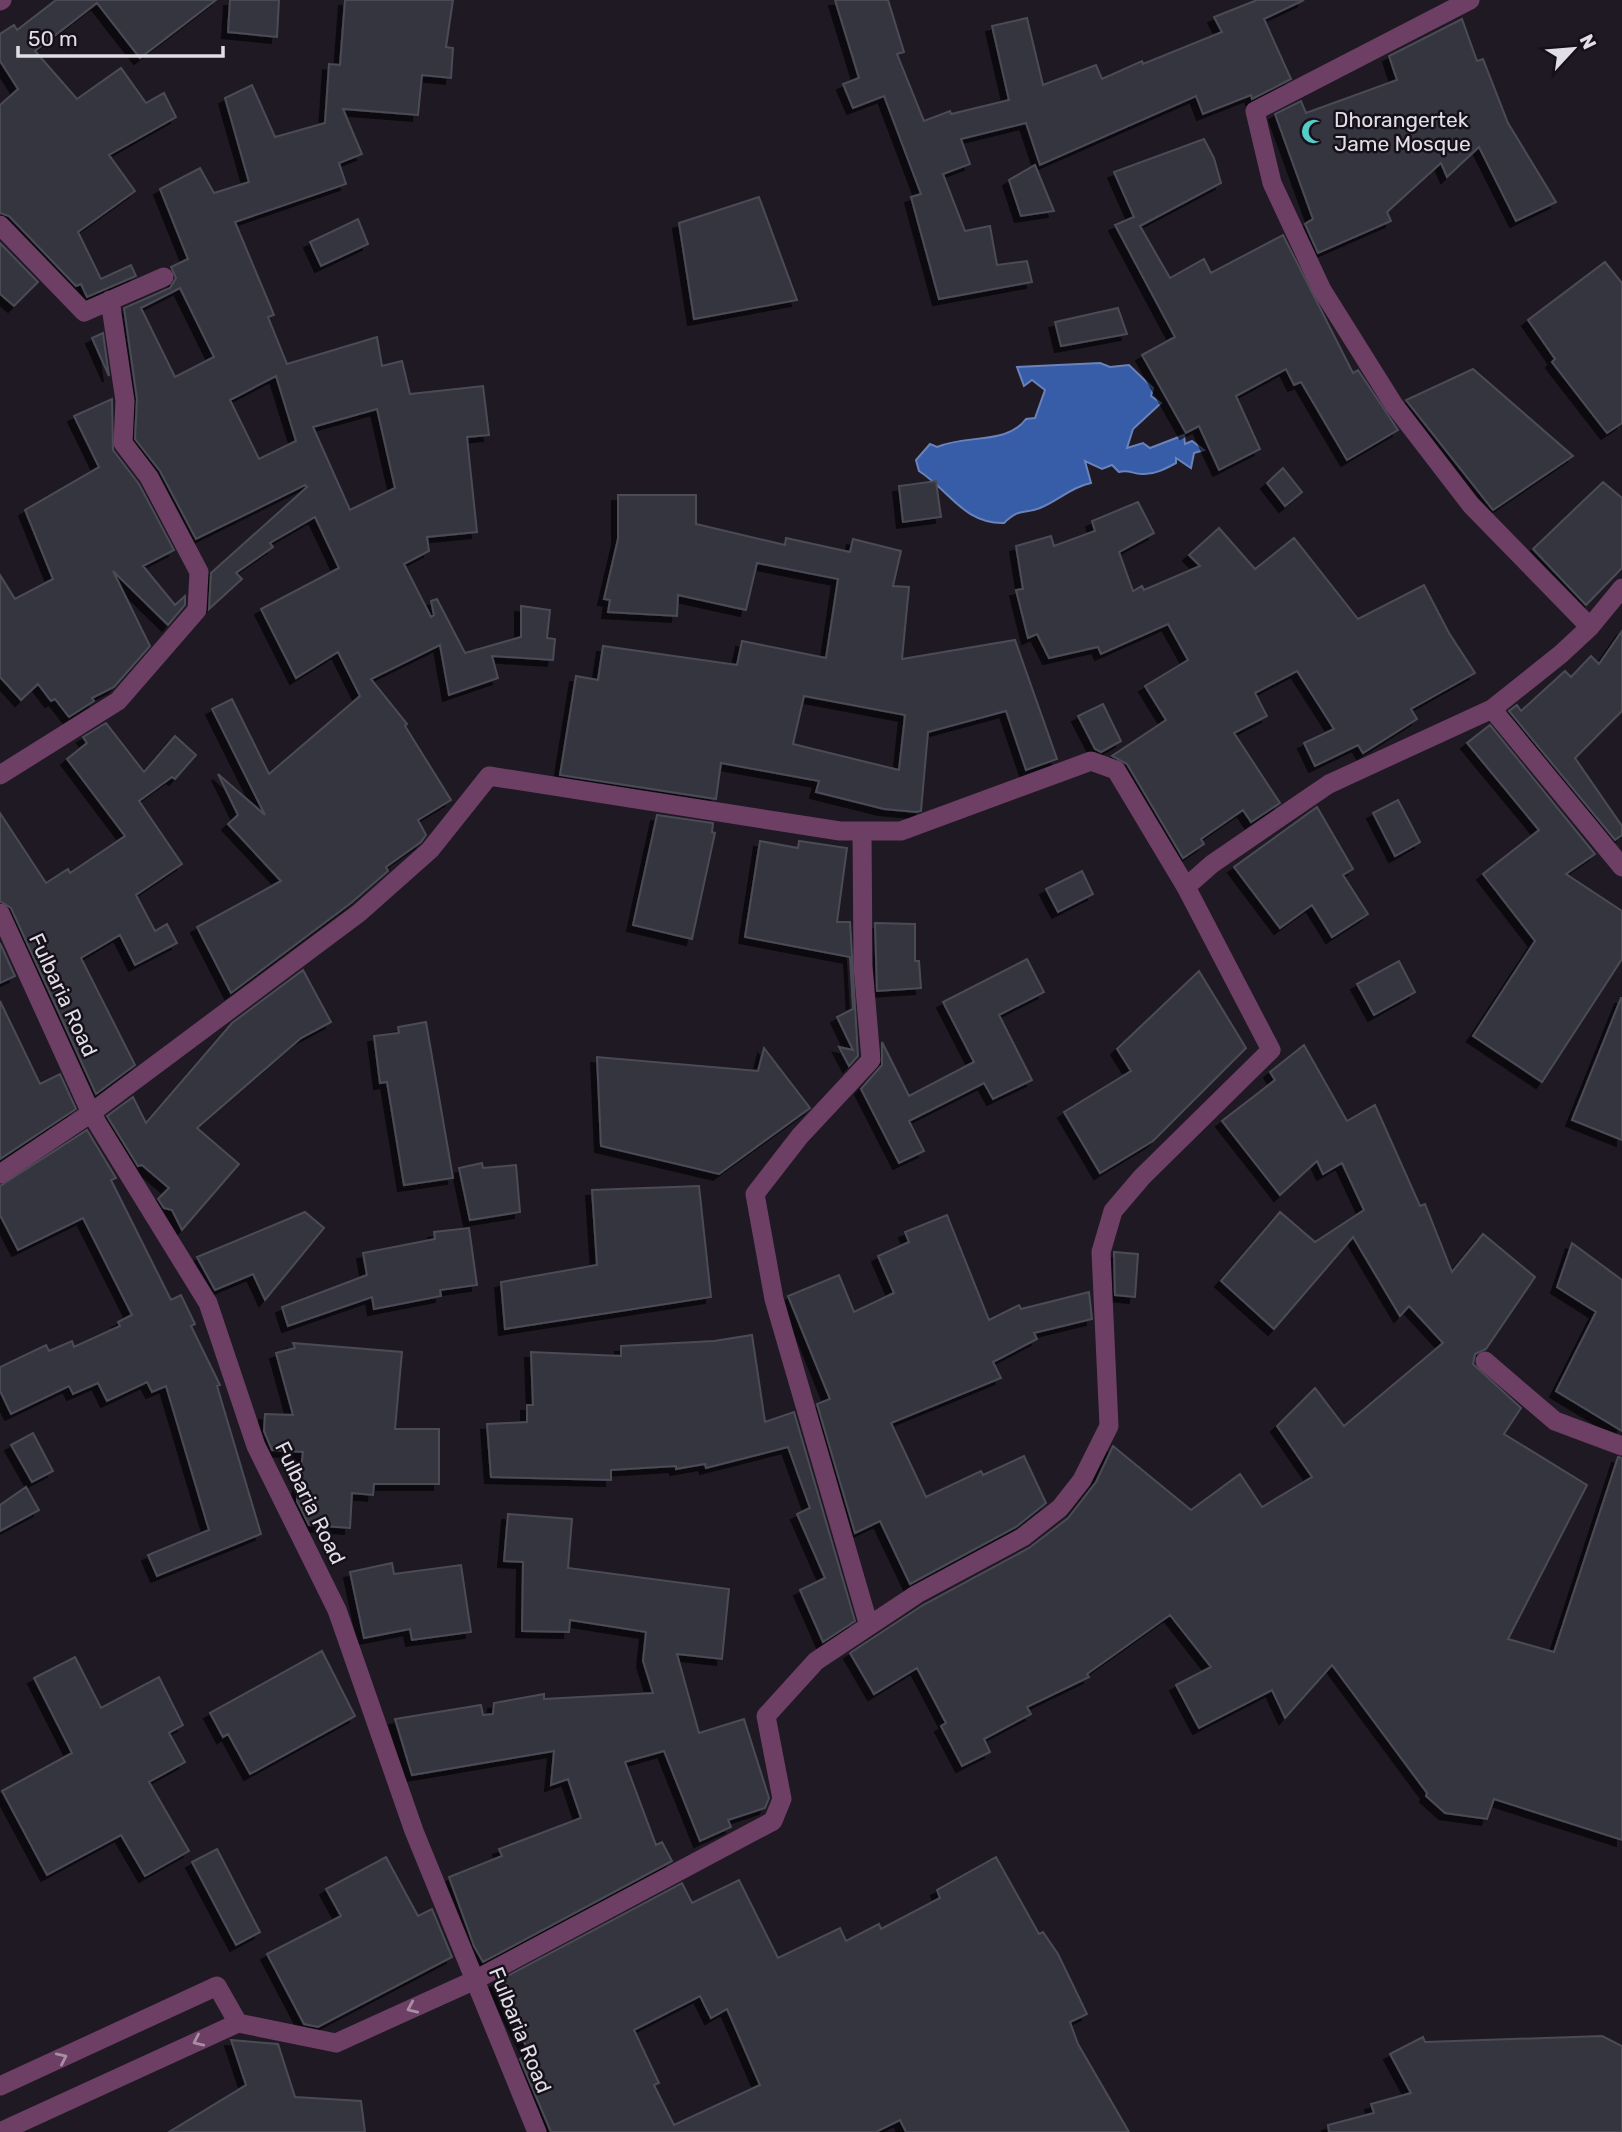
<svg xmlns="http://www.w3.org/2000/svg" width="1622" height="2132" viewBox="0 0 1622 2132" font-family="Rubik,sans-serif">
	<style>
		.water { fill: #375ca8; stroke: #6a83ba; stroke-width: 2 }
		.building { fill: #363641; stroke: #4b4b57; stroke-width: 2; fill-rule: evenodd; filter: url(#shadow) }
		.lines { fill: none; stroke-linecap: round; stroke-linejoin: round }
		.minor { stroke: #6e3f65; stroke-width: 19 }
		.oneway { stroke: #a88ea5 }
		.labels { text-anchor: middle; stroke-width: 5; stroke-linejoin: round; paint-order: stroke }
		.poi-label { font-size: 21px; fill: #e2dee5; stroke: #151019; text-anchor: start }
		.street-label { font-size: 21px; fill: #e2dee5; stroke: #151019 }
	</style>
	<defs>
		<filter id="shadow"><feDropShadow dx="-6" dy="6" stdDeviation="0" flood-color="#0009"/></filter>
	</defs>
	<rect width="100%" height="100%" fill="#1e1922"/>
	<path class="water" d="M1100 363 1110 367 1129 365 1153 388 1151 396 1161 403 1133 429 1127 448 1143 443 1150 448 1184 435 1185 444 1192 441 1204 450 1194 453 1191 468 1176 458V463C1165 469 1154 475 1142 474 1132 474 1129 469 1119 472L1112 465 1102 469 1085 461 1091 483C1071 487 1058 501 1040 508 1023 515 1020 507 1004 523 964 524 950 491 919 471L916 460 930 444 937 447C967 434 1007 445 1026 419L1035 418 1045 390 1032 380 1024 386 1017 367Z"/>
	<path class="building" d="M56 0H216L140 58 97 3 35 51 77 99 121 68 146 103 164 93 176 117 109 155 135 191 78 232 101 279 131 265 136 276 87 297 81 284 76 286 9 216 0 213V105L18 89 0 61V34L14 25 17 30Z
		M230 0H279L277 37 228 32Z
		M345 0H453L446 47 453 48 451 78 422 75 418 115 343 109 362 154 339 163 346 184 235 222 274 315 268 317 287 364 377 337 382 366 402 361 410 394 483 386 489 435 467 437 477 532 427 537 429 551 404 564 431 617 434 615 431 601 437 599 465 653 521 637V606L550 610 547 638 555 639 553 660 492 656 498 678 449 695 440 645 371 679 407 724 405 726 451 800 418 820 426 835 421 842 386 867 388 871 351 903 231 993 197 927 281 881 228 824 238 815 218 774 265 815 212 709 232 699 269 774 360 696 338 652 296 678 261 609 339 568 315 517 270 543 273 547 236 573 242 579 209 609 211 573 307 487 305 485 196 539 160 471 135 439 137 399 124 308 170 288 176 278 171 267 188 259 160 189 200 168 214 193 249 182 225 98 252 85 275 137 325 123 329 64 340 65ZM180 288 214 357 175 377 141 308ZM276 376 296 441 259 459 230 400ZM377 409 395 488 350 510 313 427Z
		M835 0H888L904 52 897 54 924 121 950 111 951 114 1009 100 992 26 1027 18 1043 85 1096 65 1102 79 1142 61 1143 64 1222 32 1214 17 1257 0H1304L1264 19 1291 79 1252 99 1251 95 1203 114 1196 96 1040 165 1026 123 961 139 970 164 943 174 965 231 990 226 997 265 1027 261 1032 282 939 299 911 197 921 194 884 96 853 108 843 84 859 78Z
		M1462 19 1477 61 1483 59 1508 123 1556 202 1516 221 1479 147 1447 177 1441 163 1387 212 1391 221 1318 253 1305 224 1313 219 1275 114 1301 101 1306 113 1397 80 1389 56Z
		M1204 139 1214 158 1221 183 1140 226 1170 278 1204 259 1211 273 1283 235 1353 373 1358 370 1398 430 1347 460 1301 382 1294 385 1286 369 1236 396 1260 449 1219 470 1199 426 1186 433 1142 355 1175 337 1115 225 1134 217 1114 172Z
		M1035 165 1054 211 1021 216 1009 180Z
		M759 197 797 300 694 319 679 223Z
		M358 219 368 244 321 266 310 242Z
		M0 243 38 282 14 306 0 294Z
		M1605 262 1622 283V423L1607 433 1552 362 1555 359 1528 320Z
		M1118 308 1127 334 1061 346 1055 322Z
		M103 333 109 376 92 338Z
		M1473 369 1573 456 1493 510 1406 400Z
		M112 399 113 450 139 484 174 550 143 566 175 605 185 596V605L168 625 113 571 150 646 114 687 92 698 94 701 69 717 55 699 51 701 38 684 21 700 0 677V575L15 599 53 579 25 510 99 467 74 416Z
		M1283 468 1302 492 1285 506 1267 483Z
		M936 481 941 517 903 522 899 486Z
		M1603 482 1622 498V568L1586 605 1533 549Z
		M618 495H696V524L785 545 786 538 850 552 853 539 901 551 893 586 909 587 902 659 1015 640 1057 759 1026 770 1006 711 928 732 921 811 916 812 884 809 816 792 819 781 721 763 716 799 560 775 576 676 598 680 603 646 737 665 742 641 826 658 838 579 757 563 746 610 678 595 677 616 608 612 610 600 604 599 618 539ZM804 696 905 715 899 770 793 744Z
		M1138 502 1154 533 1119 552 1133 591 1142 586 1144 590 1200 566 1189 555 1219 528 1255 569 1294 538 1358 619 1424 585 1449 633 1475 673 1411 709 1417 719 1363 753 1358 745 1315 766 1304 743 1334 729 1297 671 1255 693 1267 716 1234 733 1280 803 1251 822 1243 810 1201 839 1204 844 1183 858 1127 764 1112 756 1166 720 1145 686 1188 660 1168 624 1101 654 1098 647 1049 658 1037 634 1028 638 1016 590 1023 589 1016 546 1051 536 1054 546 1095 531 1092 521Z
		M1622 631V711L1575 758 1622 826V835L1615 840 1509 711 1517 705 1521 711 1565 671 1571 677 1591 656 1599 664Z
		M1103 704 1121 741 1101 752 1095 749 1078 716Z
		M106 723 144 772 175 736 196 755 175 779 172 777 139 801 182 864 136 895 155 931 167 924 177 943 135 965 120 935 81 958 135 1065 96 1094 11 908 0 901V813L46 883 68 869 70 873 125 836 67 759 87 743 83 737Z
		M1490 725 1595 854 1566 874 1622 911V959L1542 1082 1473 1036 1535 941 1483 874 1539 830 1467 743Z
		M1398 800 1420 842 1395 856 1373 813Z
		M1317 807 1353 869 1343 875 1368 914 1332 937 1312 905 1280 928 1234 867Z
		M657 815 713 823 712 832 715 833 692 939 633 925Z
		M760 841 798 848 799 841 847 848 837 922H850L858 1056 849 1066 839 1047 853 1050 837 1017 853 1009 850 957 745 937Z
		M1082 871 1093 894 1058 912 1046 889Z
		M875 923 915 924V961H919L921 988 877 991Z
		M0 943 15 976 0 983Z
		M1027 959 1044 992 999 1015 1032 1080 993 1099 984 1083 909 1121 924 1151 899 1163 861 1089 882 1065V1042L909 1096 974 1062 943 1002Z
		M1399 961 1415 992 1374 1015 1357 984Z
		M303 970 331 1022 301 1038 197 1128 239 1164 182 1230 172 1210 164 1208 158 1199 169 1188 142 1165 138 1166 107 1116 133 1097 146 1123 232 1023Z
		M1199 971 1246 1048 1153 1141 1100 1173 1064 1112 1131 1071 1117 1049Z
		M1621 998H1622V1140L1572 1120Z
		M0 1001 40 1084 60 1074 76 1109 0 1159Z
		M426 1022 453 1178 404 1185 387 1082 380 1083 374 1036 399 1033 398 1027Z
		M1304 1045 1347 1121 1375 1105 1420 1206 1425 1204 1452 1272 1483 1234 1535 1277 1486 1349 1475 1354 1473 1364 1521 1408 1504 1434 1587 1485 1508 1639 1554 1652 1618 1457 1622 1458V1840L1494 1799 1487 1819 1445 1813 1426 1796 1427 1793 1332 1665 1285 1718 1272 1690 1199 1728 1176 1685 1211 1667 1170 1615 1087 1674 1089 1677 1027 1707 1031 1714 984 1739 990 1752 962 1766 941 1726 946 1723 917 1668 874 1694 850 1653 923 1605 1029 1548 1068 1518 1096 1482 1113 1446 1191 1510 1240 1474 1262 1507 1312 1477 1277 1426 1315 1388 1344 1426 1443 1343 1409 1306 1400 1316 1353 1237 1274 1329 1221 1281 1280 1212 1315 1242 1364 1210 1342 1163 1323 1174 1317 1161 1280 1195 1222 1121 1275 1080 1270 1072Z
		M764 1048 810 1108 719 1174 601 1146 597 1057 758 1071Z
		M87 1130 116 1178 111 1180 171 1300 181 1295 195 1324 191 1326 220 1385 217 1386 261 1534 157 1576 148 1555 209 1530 166 1386 152 1392 147 1382 107 1401 98 1383 73 1394 69 1386 11 1414 0 1391V1367L46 1345 49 1351 72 1341 74 1347 120 1326 118 1322 132 1315 83 1218 18 1250 0 1215V1186Z
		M482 1163 483 1168 516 1165 520 1212 470 1220 459 1168Z
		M699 1186 711 1297 505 1329 501 1282 597 1265 592 1190Z
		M305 1212 324 1228 265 1300 253 1274 215 1290 197 1257Z
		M947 1215 989 1320 1019 1305 1021 1309 1089 1292 1092 1319 1034 1333 1037 1339 993 1362 1001 1378 891 1423 926 1497 981 1471 983 1475 1024 1456 1046 1503 1016 1527 910 1584 880 1521 855 1533 817 1404 830 1399 788 1296 839 1275 854 1312 894 1293 878 1256 909 1242 905 1232Z
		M469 1228 477 1285 440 1290 441 1296 374 1309 372 1297 288 1326 282 1307 367 1275 363 1253 435 1239 434 1232Z
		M1572 1243 1622 1280V1431L1556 1391 1596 1312 1557 1287Z
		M1114 1252 1138 1254 1135 1297 1115 1295Z
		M752 1335 765 1422 794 1412 855 1621 823 1642 800 1590 825 1578 797 1514 810 1508 788 1447 706 1468 705 1464 676 1469V1466L611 1470V1480L491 1477 487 1424 527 1422V1405H533L531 1352 621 1356V1346L714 1341Z
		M293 1343 402 1352 395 1429H439V1484H374L373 1495 352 1493 350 1528 309 1525 297 1501 303 1452 272 1450 264 1431 265 1414 293 1415 276 1353 295 1348Z
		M33 1433 53 1471 32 1482 11 1445Z
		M26 1487 39 1510 0 1531V1505Z
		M508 1514 572 1519 568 1568 729 1589 722 1659 677 1654 699 1733 744 1719 769 1798 765 1808 728 1820 731 1827 700 1841 664 1751 625 1762 656 1845 662 1842 672 1861 483 1962 474 1946 449 1877 502 1856 499 1849 581 1818 568 1779 551 1785 554 1751 412 1775 395 1719 481 1705 483 1715 493 1714 494 1703 544 1694V1699L653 1693 643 1661 646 1632 570 1620 569 1632 522 1631 523 1562 504 1561Z
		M392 1563 394 1574 461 1565 471 1632 412 1640 410 1629 364 1638 350 1572Z
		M322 1651 355 1716 250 1774 228 1734 223 1737 210 1713Z
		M75 1657 101 1708 159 1677 183 1725 169 1733 185 1762 149 1782 189 1851 145 1876 121 1835 47 1875 2 1791 72 1753 34 1678Z
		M217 1849 260 1932 236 1945 192 1862Z
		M386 1857 418 1916 432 1909 452 1957 318 2027 304 2024 267 1954 341 1916 326 1889Z
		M996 1857 1039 1934 1043 1932 1058 1954 1087 2014 1070 2022 1078 2044 1129 2132H906L900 2120 876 2132H551L520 2059 530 2054 494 1983 682 1883 692 1903 739 1880 778 1958 840 1928 846 1941 879 1924 881 1929 940 1898 937 1890ZM700 1996 711 2018 727 2009 760 2085 674 2125 654 2085 659 2083 634 2030Z
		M1602 2036 1622 2046V2132H1329L1328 2125 1374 2113 1371 2104 1411 2093 1390 2054 1423 2037 1425 2042Z
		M231 2040 278 2044 295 2097 361 2101 365 2132H169L246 2085Z"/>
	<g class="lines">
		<path class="minor" d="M1470 0 1255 111 1272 183 1322 290 1394 405 1471 505 1590 627
			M0 1 2 0
			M0 225 84 312 164 277
			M1492 709 1622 867
			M0 775 118 701 197 610 199 572 149 477 123 443 125 401 110 300
			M862 831 863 966 871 1060 800 1136 755 1194 774 1299 869 1626
			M0 913 91 1113 208 1303 256 1446 337 1610 414 1831 537 2132
			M0 1174 91 1113 359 913 430 850 489 776 840 831H901L1091 761 1116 770 1186 887
			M1485 1361 1555 1421 1622 1446
			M0 2086 217 1986 238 2023
			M0 2132 238 2023 336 2043 475 1980 773 1821 782 1799 766 1716 816 1661 917 1594 1023 1537 1060 1508 1082 1480 1109 1426 1101 1252 1113 1211 1142 1177 1271 1050 1186 887 1212 864 1329 784 1492 709 1561 654 1590 627 1622 588"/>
	</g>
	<defs><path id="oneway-chevron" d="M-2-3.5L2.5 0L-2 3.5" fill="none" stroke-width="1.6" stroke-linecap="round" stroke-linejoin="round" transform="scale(1.75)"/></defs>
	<g class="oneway">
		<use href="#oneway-chevron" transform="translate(412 2008) rotate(156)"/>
		<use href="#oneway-chevron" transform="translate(198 2041) rotate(155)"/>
		<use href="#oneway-chevron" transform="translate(62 2058) rotate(-25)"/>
	</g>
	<defs>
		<symbol id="mosque-bare" viewBox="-9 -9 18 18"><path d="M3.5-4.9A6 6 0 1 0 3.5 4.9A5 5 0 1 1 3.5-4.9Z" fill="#53cdc9" stroke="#151019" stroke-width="2.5" paint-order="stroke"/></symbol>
	</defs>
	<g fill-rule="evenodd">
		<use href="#mosque-bare" x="1296" y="114" width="35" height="35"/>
	</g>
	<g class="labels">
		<g class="poi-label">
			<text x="1334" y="127">Dhorangertek<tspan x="1334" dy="24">Jame Mosque</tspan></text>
		</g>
		<g class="street-label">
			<text transform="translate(63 995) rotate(65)" y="7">Fulbaria Road</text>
			<text transform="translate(310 1503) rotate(64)" y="7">Fulbaria Road</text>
			<text transform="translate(520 2030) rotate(68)" y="7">Fulbaria Road</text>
		</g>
	</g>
	<g transform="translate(1573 49) rotate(64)" stroke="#151019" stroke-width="5" paint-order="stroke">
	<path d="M0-5L12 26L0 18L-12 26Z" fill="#e2dee5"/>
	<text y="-10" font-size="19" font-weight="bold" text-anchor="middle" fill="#e2dee5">N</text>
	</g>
	<path d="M18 46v10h205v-10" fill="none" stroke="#e2dee5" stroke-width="3.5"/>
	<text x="28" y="46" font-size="21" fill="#e2dee5" stroke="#151019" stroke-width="5" paint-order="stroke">50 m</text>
</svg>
